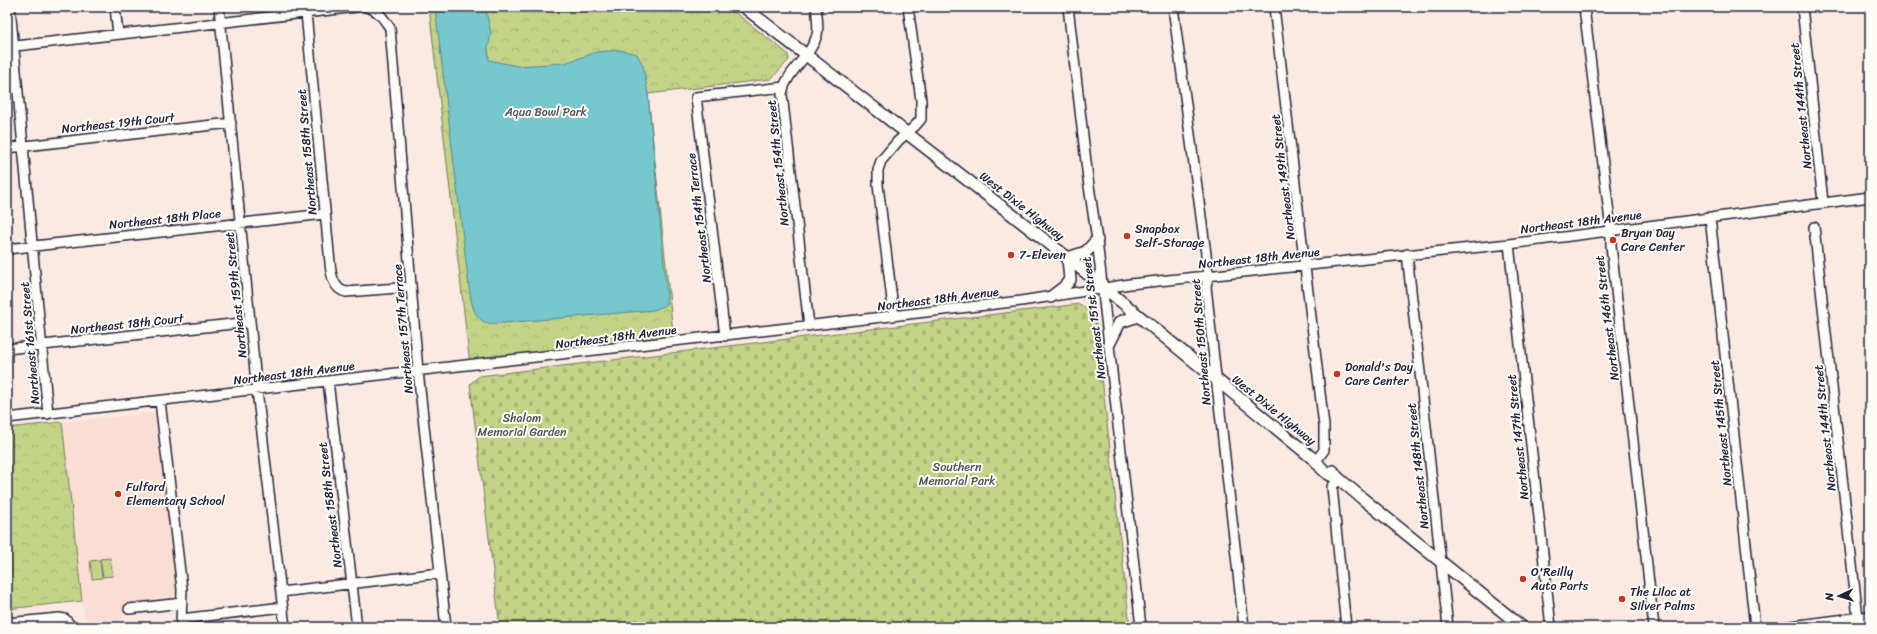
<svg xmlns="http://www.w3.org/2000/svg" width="1877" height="634" viewBox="0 0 1877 634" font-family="Sriracha,sans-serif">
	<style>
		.built { fill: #fbded3 }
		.forest { fill: url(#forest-crowns); stroke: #727b62 }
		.cemetery { fill: url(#cemetery-stones); stroke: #727b62 }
		.garden { fill: #c3d488; stroke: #727b62 }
		.water { fill: #77c8ce; stroke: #558693 }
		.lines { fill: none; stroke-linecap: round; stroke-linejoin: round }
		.minor-casing { stroke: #22223b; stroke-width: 12 }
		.major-casing { stroke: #22223b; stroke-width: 14 }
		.minor { stroke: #fdfcf7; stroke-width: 9 }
		.major { stroke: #fdfcf7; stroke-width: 11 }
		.poi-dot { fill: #c8321e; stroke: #fdfcf7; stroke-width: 1.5 }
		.labels { text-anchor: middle; stroke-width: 4; stroke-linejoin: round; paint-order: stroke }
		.street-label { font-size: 12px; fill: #22223b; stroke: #fdfcf7 }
		.park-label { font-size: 12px; fill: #525752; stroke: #fdfcf7 }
		.poi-label { font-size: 12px; fill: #22223b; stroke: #fdfcf7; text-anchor: start }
	</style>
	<defs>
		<pattern id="forest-crowns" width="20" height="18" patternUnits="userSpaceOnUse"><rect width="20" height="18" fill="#c3d488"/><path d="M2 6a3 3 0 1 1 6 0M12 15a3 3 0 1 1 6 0" fill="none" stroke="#a7b676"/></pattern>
		<pattern id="cemetery-stones" width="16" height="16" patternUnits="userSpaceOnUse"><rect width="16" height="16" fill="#c3d488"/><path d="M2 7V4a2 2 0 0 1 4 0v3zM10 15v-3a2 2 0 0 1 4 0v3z" fill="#a7b676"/></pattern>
	</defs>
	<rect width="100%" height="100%" fill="#fceae2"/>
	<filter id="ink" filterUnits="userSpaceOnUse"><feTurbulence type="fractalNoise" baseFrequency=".025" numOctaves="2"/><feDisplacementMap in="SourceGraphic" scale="8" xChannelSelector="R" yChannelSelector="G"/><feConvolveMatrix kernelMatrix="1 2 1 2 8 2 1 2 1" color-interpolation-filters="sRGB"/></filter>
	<g filter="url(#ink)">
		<path class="built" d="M154 413 157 418 177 592 172 598 165 601 132 604 126 607 122 620 90 623 84 613 62 422Z"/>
		<path class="forest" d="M429 7H728L788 54 789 60 771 79 648 94 674 342 470 365Z
			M62 422 82 601 7 609V428Z"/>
		<path class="cemetery" d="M1080 304 1095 316 1130 627H500L470 384 479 376Z"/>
		<path class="garden" d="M110 558 113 576 103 577 100 559Z
			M100 560 102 578 92 579 90 561Z"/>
		<path class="water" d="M435 7H485L491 33 488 48 489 60 517 66 565 63 597 52 620 50 637 54 643 66 648 94 667 297 666 305 654 310 503 323C498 323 491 324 487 323 472 318 471 299 469 287Z"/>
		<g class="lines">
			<defs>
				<path id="minor" d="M10 7 48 414
					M115 7 118 34
					M219 7 256 382 285 627
					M366 7C378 9 383 18 390 28L418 371 446 627
					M1068 7 1088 179 1097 240 1141 627
					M1173 7 1206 254 1208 276 1206 287 1244 627
					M1274 7 1324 426V450L1316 461
					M1584 7 1611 230V246L1654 627
					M1802 7 1823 202
					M306 13 330 263C331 274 333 289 346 292L411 287
					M7 47 357 7
					M7 148 231 123
					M1710 217 1755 627
					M1814 227 1859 627
					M1509 244 1551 627
					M7 249 325 214
					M1407 254 1448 627
					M894 316 878 185V170L881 161 898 141 915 126 921 119V100L908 7
					M809 326 782 94C786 71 811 57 817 35 819 26 817 16 816 7
					M725 336 696 97 784 87
					M7 349 250 322
					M328 381 357 627
					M160 401 182 589 181 627
					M7 418 1021 301 1130 284 1509 244 1870 197
					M1339 478 1332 487 1346 627
					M281 592 440 573
					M129 609 182 603
					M181 619 283 607
					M7 623 59 618 65 619 72 627
					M1783 627 1870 616"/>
				<path id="major" d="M744 7 1068 258 1316 461C1321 468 1327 476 1337 477
					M1068 258 1086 252 1097 240
					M1051 297 1064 287 1070 280 1068 258
					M1109 344 1120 322 1138 316
					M1333 471 1337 477 1363 499 1522 627"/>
			</defs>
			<use href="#minor" class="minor-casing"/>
			<use href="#major" class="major-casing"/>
			<use href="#minor" class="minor"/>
			<use href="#major" class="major"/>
		</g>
	</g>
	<g class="poi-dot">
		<circle cx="1127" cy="236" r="4"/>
		<circle cx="1613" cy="240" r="4"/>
		<circle cx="1011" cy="255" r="4"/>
		<circle cx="1337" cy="374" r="4"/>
		<circle cx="118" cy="494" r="4"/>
		<circle cx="1523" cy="579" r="4"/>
		<circle cx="1622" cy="599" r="4"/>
	</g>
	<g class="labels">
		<g class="street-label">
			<text transform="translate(1801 106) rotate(-96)" y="4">Northeast 144th Street</text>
			<text transform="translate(118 123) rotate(-6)" y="4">Northeast 19th Court</text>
			<text transform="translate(307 152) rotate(-95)" y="4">Northeast 158th Street</text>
			<text transform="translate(778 163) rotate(-96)" y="4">Northeast 154th Street</text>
			<text transform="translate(1283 177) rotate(-97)" y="4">Northeast 149th Street</text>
			<text transform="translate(1022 206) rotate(38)" y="4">West Dixie Highway</text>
			<text transform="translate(699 218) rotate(-97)" y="4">Northeast 154th Terrace</text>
			<text transform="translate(165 219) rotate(-6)" y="4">Northeast 18th Place</text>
			<text transform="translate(1581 222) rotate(-7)" y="4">Northeast 18th Avenue</text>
			<text transform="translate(1259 258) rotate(-6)" y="4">Northeast 18th Avenue</text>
			<text transform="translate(236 295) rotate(-96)" y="4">Northeast 159th Street</text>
			<text transform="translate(938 299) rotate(-7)" y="4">Northeast 18th Avenue</text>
			<text transform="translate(1094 318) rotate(-97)" y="4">Northeast 151st Street</text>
			<text transform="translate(1607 318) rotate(-97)" y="4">Northeast 146th Street</text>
			<text transform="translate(127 324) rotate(-6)" y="4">Northeast 18th Court</text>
			<text transform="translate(403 329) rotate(-95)" y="4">Northeast 157th Terrace</text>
			<text transform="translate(616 337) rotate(-7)" y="4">Northeast 18th Avenue</text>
			<text transform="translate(1201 342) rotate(-95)" y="4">Northeast 150th Street</text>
			<text transform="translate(30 343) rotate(-95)" y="4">Northeast 161st Street</text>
			<text transform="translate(294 373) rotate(-7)" y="4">Northeast 18th Avenue</text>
			<text transform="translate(1274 410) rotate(39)" y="4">West Dixie Highway</text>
			<text transform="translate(1721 423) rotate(-96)" y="4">Northeast 145th Street</text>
			<text transform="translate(1825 428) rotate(-96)" y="4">Northeast 144th Street</text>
			<text transform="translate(1518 437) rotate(-96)" y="4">Northeast 147th Street</text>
			<text transform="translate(1418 466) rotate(-96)" y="4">Northeast 148th Street</text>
			<text transform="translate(330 505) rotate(-97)" y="4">Northeast 158th Street</text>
		</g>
		<g class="park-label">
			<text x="546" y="116">Aqua Bowl Park</text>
			<text x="522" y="422">Shalom<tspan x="522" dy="14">Memorial Garden</tspan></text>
			<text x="957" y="471">Southern<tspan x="957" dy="14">Memorial Park</tspan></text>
		</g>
		<g class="poi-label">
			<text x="1135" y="233">Snapbox<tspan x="1135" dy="14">Self-Storage</tspan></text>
			<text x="1621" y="237">Bryan Day<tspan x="1621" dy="14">Care Center</tspan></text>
			<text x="1019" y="259">7-Eleven</text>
			<text x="1345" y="371">Donald's Day<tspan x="1345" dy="14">Care Center</tspan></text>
			<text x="126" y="491">Fulford<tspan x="126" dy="14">Elementary School</tspan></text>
			<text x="1531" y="576">O'Reilly<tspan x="1531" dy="14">Auto Parts</tspan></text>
			<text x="1630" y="596">The Lilac at<tspan x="1630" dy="14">Silver Palms</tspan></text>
		</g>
	</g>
	<rect width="1877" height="634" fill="none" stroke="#fdfcf7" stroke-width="24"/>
	<rect x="12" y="12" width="1853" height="610" fill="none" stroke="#22223b" stroke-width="1.5" filter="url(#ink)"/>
	<g transform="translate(1839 596) rotate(266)" stroke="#fdfcf7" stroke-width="3" paint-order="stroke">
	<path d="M0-3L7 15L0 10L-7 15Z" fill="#22223b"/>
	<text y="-6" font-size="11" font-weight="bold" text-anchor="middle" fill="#22223b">N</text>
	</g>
</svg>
